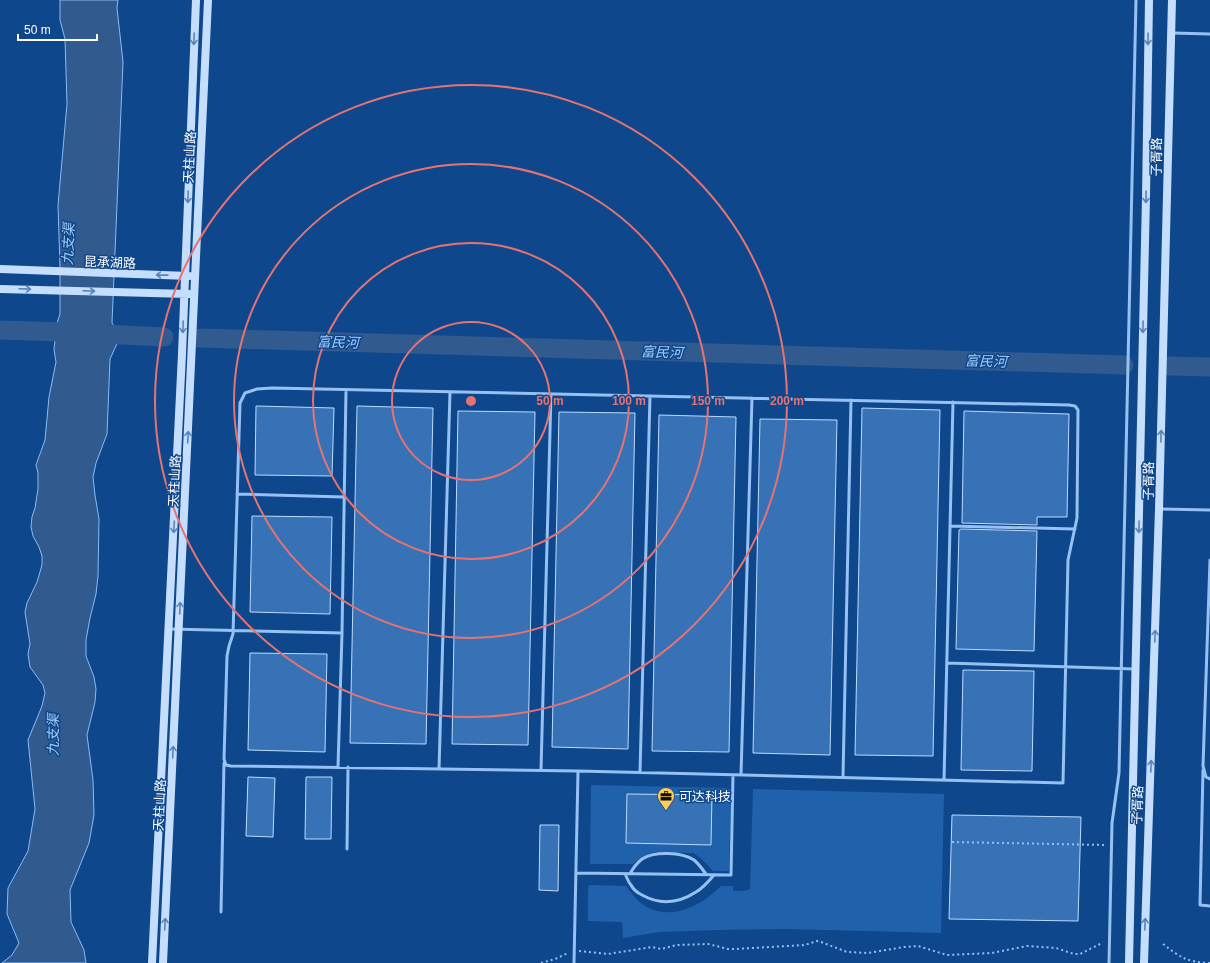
<svg xmlns="http://www.w3.org/2000/svg" width="1210" height="963" viewBox="0 0 1210 963" font-family="Helvetica,'Noto Sans SC',sans-serif">
	<style>
		.green { fill: #2061ac }
		.water { fill: #315a8e; stroke: #87bcf7 }
		.lines { fill: none; stroke-linecap: round; stroke-linejoin: round }
		.river { stroke: #315a8e; stroke-width: 19 }
		.building { fill: #3771b6; stroke: #bddbfe }
		.path { stroke: #96c1f3; stroke-width: 2; stroke-dasharray: 2 3; stroke-linecap: butt }
		.lane { stroke: #96c1f3; stroke-width: 3 }
		.secondary { stroke: #c5defd; stroke-width: 8 }
		.oneway { stroke: #5883b9 }
		.ring { fill: none; stroke: #e47373; stroke-width: 2 }
		.labels { text-anchor: middle; stroke-width: 3; stroke-linejoin: round; paint-order: stroke }
		.street-label { font-size: 13px; fill: #fff; stroke: #0f478c }
		.poi-label { font-size: 13px; fill: #fff; stroke: #0f478c; text-anchor: start }
		.water-label { font-size: 14px; font-style: italic; fill: #a1cbfa; stroke: #0f478c }
		.centre { fill: #e47373; stroke: #0f478c; stroke-width: 2 }
		.ring-label { font-size: 12px; text-anchor: middle; font-weight: bold; fill: #e47373; stroke: #0f478c; stroke-width: 3; stroke-linejoin: round; paint-order: stroke }
	</style>
	<rect width="100%" height="100%" fill="#0f478c"/>
	<path class="green" d="M591 785 726 788 731 790 729 871H713C707 864 701 857 693 853L656 852C647 853 639 858 633 864H590Z
		M753 789 944 794 941 933 788 929 717 930 659 932 623 938 622 922 588 921V891L589 885 626 886C633 895 640 905 651 909 677 919 703 904 721 886H733V891H744L750 889Z"/>
	<path class="water" d="M60 0H118L117 8 123 62 112 323 121 335 110 359 107 434 96 463 93 477 95 495 99 519 98 576 96 594 90 618 86 640V656L94 677 96 689 95 702 87 735 93 780 94 815 89 843 70 890 71 922 84 950 86 963H2L12 955 19 943 7 914 8 888 28 851 35 809 28 740 42 706 45 693 43 685 30 667 28 654 30 644 25 612 27 603 37 582 42 565V556L39 547 33 536 31 527 32 517 35 508 38 489V473L36 465 45 440 49 397 56 362 54 349 57 323 60 314V267L58 205 67 104 65 39 60 20Z"/>
	<g class="lines">
		<path class="river" d="M0 330 64 332 164 337
			M200 338 1124 365
			M1169 366 1210 367"/>
	</g>
	<path class="building" d="M256 406 334 408 332 476 255 475Z
		M357 406 433 408 426 744 350 743Z
		M862 408 940 410 933 756 855 755Z
		M458 411 535 412 528 745 452 744Z
		M964 411 1069 414 1067 517H1037V525L962 523Z
		M559 412 635 413 628 749 552 747Z
		M659 415 736 417 729 752 652 751Z
		M760 419 837 420 830 755 753 753Z
		M252 516 332 517 330 614 250 612Z
		M961 529 1037 531 1034 651 956 649 959 530Z
		M250 653 327 654 325 752 248 750Z
		M963 670 1034 671 1032 771 961 770Z
		M248 777 275 778 273 837 246 836Z
		M306 777H332L331 839H305Z
		M627 794 712 795 711 845 626 843Z
		M952 815 1081 817 1078 921 949 919Z
		M540 825H559L558 891 539 890Z"/>
	<g class="lines">
		<path class="path" d="M952 842 1106 845
			M1163 944C1181 958 1187 962 1210 963
			M579 951 608 954 652 947 661 949 677 945 708 944 728 949H735L805 945 817 941 821 942 847 952 868 953 904 947 918 946 947 955 992 953 1027 946 1056 948 1074 954H1080L1102 943
			M541 963 555 959 568 953"/>
		<path class="lane" d="M1173 33 1210 34
			M272 388 1069 405 1075 406 1078 410 1077 518 1068 560 1063 783 578 771 231 766 226 765 224 759 227 656 229 646 233 634 240 403 245 393 257 389Z
			M237 494 344 497
			M1161 509 1210 510
			M950 526 1075 529
			M1210 560 1203 766 1206 777 1210 779
			M169 629 342 633
			M947 663 1135 669
			M338 767 342 633 346 390
			M439 769 450 392
			M541 770 551 394
			M1203 770 1200 905 1210 906
			M640 772 650 396
			M741 775 752 398
			M843 777 851 400
			M944 780 953 402
			M347 849 348 767
			M576 873 731 875 733 775
			M625 874C627 877 628 882 631 885 633 889 638 893 642 895 660 905 679 903 696 892 703 888 709 881 714 875
			M630 874C633 868 637 863 642 859 654 851 682 852 694 860 699 864 702 869 706 874
			M221 912 224 763
			M574 963 578 771
			M1109 963 1112 823 1119 773 1136 0"/>
		<path class="secondary" d="M0 269 189 276
			M0 289 189 294
			M152 963 182 354 196 0
			M163 963 208 0
			M1129 963 1146 197 1149 0
			M1144 963 1159 509 1172 0"/>
	</g>
	<defs><path id="oneway-shaft" d="M-6 0H5M1.5-3L5.5 0L1.5 3" fill="none" stroke-width="1.6" stroke-linecap="round" stroke-linejoin="round"/></defs>
	<g class="oneway">
		<use href="#oneway-shaft" transform="translate(194 39) rotate(92)"/>
		<use href="#oneway-shaft" transform="translate(1148 39) rotate(91)"/>
		<use href="#oneway-shaft" transform="translate(188 197) rotate(92)"/>
		<use href="#oneway-shaft" transform="translate(1146 197) rotate(91)"/>
		<use href="#oneway-shaft" transform="translate(162 275) rotate(-179)"/>
		<use href="#oneway-shaft" transform="translate(25 289) rotate(2)"/>
		<use href="#oneway-shaft" transform="translate(89 291) rotate(2)"/>
		<use href="#oneway-shaft" transform="translate(183 327) rotate(92)"/>
		<use href="#oneway-shaft" transform="translate(1143 327) rotate(91)"/>
		<use href="#oneway-shaft" transform="translate(1161 436) rotate(-89)"/>
		<use href="#oneway-shaft" transform="translate(188 437) rotate(-87)"/>
		<use href="#oneway-shaft" transform="translate(174 527) rotate(93)"/>
		<use href="#oneway-shaft" transform="translate(1139 527) rotate(91)"/>
		<use href="#oneway-shaft" transform="translate(180 608) rotate(-87)"/>
		<use href="#oneway-shaft" transform="translate(1155 636) rotate(-88)"/>
		<use href="#oneway-shaft" transform="translate(173 752) rotate(-87)"/>
		<use href="#oneway-shaft" transform="translate(1151 766) rotate(-88)"/>
		<use href="#oneway-shaft" transform="translate(165 924) rotate(-87)"/>
		<use href="#oneway-shaft" transform="translate(1145 924) rotate(-88)"/>
	</g>
	<g class="ring">
		<circle cx="471" cy="401" r="79"/>
		<circle cx="471" cy="401" r="158"/>
		<circle cx="471" cy="401" r="237"/>
		<circle cx="471" cy="401" r="316"/>
	</g>
	<defs>
		<symbol id="office-pin" viewBox="-11 -11 22 30"><path d="M0 17L-7.5 6A9.5 9.5 0 1 1 7.5 6Z" fill="#ffcd58" stroke="#0f478c"/><path d="M-6-3h4V-5.5h4V-3h4V5H-6ZM-1-4.5V-3h2v-1.5ZM-6 0V1H6V0Z" fill="#111"/></symbol>
	</defs>
	<g fill-rule="evenodd">
		<use href="#office-pin" x="656" y="786" width="20" height="27"/>
	</g>
	<g class="labels">
		<g class="street-label">
			<text transform="translate(189 157) rotate(-87)" y="5">天柱山路</text>
			<text transform="translate(1156 157) rotate(-89)" y="5">子胥路</text>
			<text transform="translate(110 262) rotate(2)" y="5">昆承湖路</text>
			<text transform="translate(174 481) rotate(-87)" y="5">天柱山路</text>
			<text transform="translate(1148 481) rotate(-89)" y="5">子胥路</text>
			<text transform="translate(159 805) rotate(-87)" y="5">天柱山路</text>
			<text transform="translate(1137 805) rotate(-88)" y="5">子胥路</text>
		</g>
		<g class="poi-label">
			<text x="679" y="801">可达科技</text>
		</g>
		<g class="water-label">
			<text transform="translate(68 244) rotate(-87)" y="5">九支渠</text>
			<text transform="translate(338 342) rotate(2)" y="5">富民河</text>
			<text transform="translate(662 352) rotate(2)" y="5">富民河</text>
			<text transform="translate(986 361) rotate(2)" y="5">富民河</text>
			<text transform="translate(53 735) rotate(-89)" y="5">九支渠</text>
		</g>
	</g>
	<circle cx="471" cy="401" r="6" class="centre"/>
	<g class="ring-label">
		<text x="550" y="405">50 m</text>
		<text x="629" y="405">100 m</text>
		<text x="708" y="405">150 m</text>
		<text x="787" y="405">200 m</text>
	</g>
	<path d="M18 34v6h79v-6" fill="none" stroke="#ffffff" stroke-width="2"/>
	<text x="24" y="34" font-size="12" fill="#ffffff" stroke="#0f478c" stroke-width="3" paint-order="stroke">50 m</text>
</svg>
